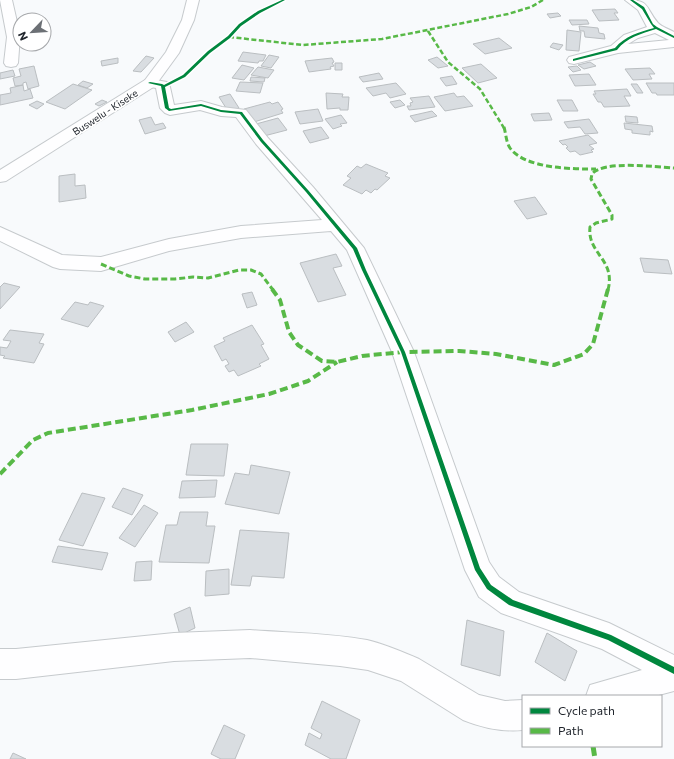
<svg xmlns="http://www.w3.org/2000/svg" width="674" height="759" viewBox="0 0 674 759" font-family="Commissioner,sans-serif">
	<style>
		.building { fill: #d9dde1; stroke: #babec1 }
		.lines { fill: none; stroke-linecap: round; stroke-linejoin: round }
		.minor-casing { stroke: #c6cacd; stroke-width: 2 }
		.major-casing { stroke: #c6cacd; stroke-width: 2 }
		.minor { fill: #fefeff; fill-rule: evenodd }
		.major { fill: #fefeff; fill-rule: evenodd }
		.quiet-far3 { stroke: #58b947; stroke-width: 2.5; stroke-dasharray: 5 2.5; stroke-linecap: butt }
		.quiet-far2 { stroke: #58b947; stroke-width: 3; stroke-dasharray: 6 3; stroke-linecap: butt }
		.quiet-far1 { stroke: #58b947; stroke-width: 4; stroke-dasharray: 8 4; stroke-linecap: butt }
		.quiet { stroke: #58b947; stroke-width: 5; stroke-dasharray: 10 5; stroke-linecap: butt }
		.cycleway-casing { stroke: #fff; stroke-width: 3 }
		.cycleway { fill: #00873e; fill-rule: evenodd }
		.labels { text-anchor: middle; stroke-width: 3.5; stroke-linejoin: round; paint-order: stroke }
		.far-street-label { font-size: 10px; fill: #20252c; stroke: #fff }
	</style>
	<rect width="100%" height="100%" fill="#f8fafc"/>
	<path class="building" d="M615 9 618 13H614L619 20 599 21 592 10Z
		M558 13 561 16 550 18 547 14Z
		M569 20H587L589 24 572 25Z
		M579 26 598 28 599 33 604 34 605 39 585 37 584 31H580Z
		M567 30 581 32 579 51 566 50Z
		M499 38 512 48 485 54 473 44Z
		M553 43 563 45 559 50 550 47Z
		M243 52 266 55 263 61H259L258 63 238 61Z
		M269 55 279 57 271 68 261 66Z
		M146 56 154 58 141 72 133 71Z
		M437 57 448 66 438 68 428 60Z
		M118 58V63L102 66 101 61Z
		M332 58 334 62 332 63 334 66 330 67 331 69 309 72 305 61Z
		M590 62 596 66 584 69 578 65Z
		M335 63H342V70H335Z
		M481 64 497 78 478 83 462 68Z
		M242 65 254 68 244 80 232 78Z
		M34 66 39 86 28 89 26 82 23 83V85L15 86 13 78 21 76 19 69Z
		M577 66 581 70 573 72 568 67Z
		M258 67 274 70 268 78 251 75Z
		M650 68 655 74H649L652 79 633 80 625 69Z
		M13 70 15 76 0 79V73Z
		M379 73 383 79 363 82 359 77Z
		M589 74 596 85 575 86 569 75Z
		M452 76 457 84 446 86 440 78Z
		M251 77 265 78 264 82 250 81Z
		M83 81 93 84 87 88 78 85Z
		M240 82 263 83 260 93 236 91Z
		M396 83 406 94 390 98 386 93 373 96 366 88Z
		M646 83H674V95H657L656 93H652Z
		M73 84 92 90 65 109 46 102Z
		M631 84H637L643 93H637Z
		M23 85 24 91 30 89 33 98 0 105V95L11 93 10 88Z
		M627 89 631 96H624L630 106 604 107 601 102H598L593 94H596L594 91Z
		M326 93 343 94 342 97H349L348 110H340V108L327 109Z
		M454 93 457 97 464 96 473 106 445 111 434 97Z
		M230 94 239 108 228 111 219 97Z
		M429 96 435 107 409 110 407 106H411L410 103 413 102 410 98Z
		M102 100 107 102 99 106 95 104Z
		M400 100 405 105 395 108 390 102Z
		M557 100H572L578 111H563Z
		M37 101 44 104 37 109 29 105Z
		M270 102 272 104 278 102 283 109 281 110 283 113 254 122 244 109Z
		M318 109 323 121 300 124 295 112Z
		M432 111 437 116 415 122 410 116Z
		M549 113 552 120 534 121 531 114Z
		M341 115 347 123 340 124 342 126 333 129 325 119Z
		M625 116 637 117 638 123 626 122Z
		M151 117 155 125 163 123 166 128 145 134 139 120Z
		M278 118 287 130 264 136 256 124Z
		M589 119 598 133 585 134 580 127 568 128 564 122Z
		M624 123 652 126 653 132 650 131V135L632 133V130L625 129Z
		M321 127 329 138 310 143 303 131Z
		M588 135 597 143 589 145 594 149 591 150 593 152 580 155 575 151 570 152 566 148 568 147 565 144 563 145 559 141Z
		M366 164 388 173 385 176 390 178 377 190 375 189 371 193 366 190 362 194 343 185 351 178 347 176 357 166 361 168Z
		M75 174V186L85 185 86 198 59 202V176Z
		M535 197 547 214 527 219 514 201Z
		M336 254 342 266 333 268 346 295 318 302 300 263Z
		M640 258 668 260 672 274 644 272Z
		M4 283 20 287 0 309V287Z
		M252 292 257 305 247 308 242 294Z
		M75 302 88 305 90 302 104 306 88 327 61 319Z
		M186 322 194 332 175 342 168 332Z
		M252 325 264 344 261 345 269 359 259 364 261 366 238 376 234 370 229 372 225 366 229 364 226 359 222 361 214 346 225 341 223 338Z
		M10 330 44 334 39 343 44 344 34 363 3 358 5 356 0 355V347L7 348 11 341 3 340Z
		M191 444H228L224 476 186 475Z
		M251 465 290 472 279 514 225 504 235 473 249 475Z
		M217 480 215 497 179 498 182 481Z
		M123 488 143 495 132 515 112 507Z
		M82 493 105 498 83 546 59 540Z
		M144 505 158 513 135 547 119 538Z
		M180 512H208L206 526H215L209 563 159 562 166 525H177Z
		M240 530 289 533 284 578 252 576 250 586 231 585Z
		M58 546 108 553 102 570 52 562Z
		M152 561 151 580 134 581 136 562Z
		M229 569V594L205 596 206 571Z
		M190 607 195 628 180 635 174 614Z
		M467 620 504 631 500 676 461 665Z
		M547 633 577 651 565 681 535 662Z
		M322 701 360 720 346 759H331L305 745 309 733 320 739 322 734 311 728Z
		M224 725 245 735 235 759H221L211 754Z
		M13 753 26 759H10Z"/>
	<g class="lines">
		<defs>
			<path id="minor" d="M0 0H12L20 35 18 63 16 66 11 67 6 66 4 63 7 37Z
				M625 0C651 0 644 6 658 23 662 27 669 29 674 32V47L618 53 574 64 569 63 567 60 569 57 611 46 624 35 647 27 638 10ZM655 33 669 40 628 44 638 38Z
				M150 79 167 82 170 87 174 105 201 101 222 107 246 110 268 138 313 187 364 248 414 352 489 562 499 577 519 592 609 623 674 655V691L655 696H586L590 685 642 670 602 649 501 613 479 597 465 570 392 352 347 250 331 231 241 238 169 251 101 271 60 269 53 267 0 241V227L62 255 101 257 169 239 241 226 322 220 256 144 236 117 221 116 200 110 170 115 165 113 160 108 156 88 145 86 143 83 145 80Z
				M250 630C289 633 329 633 367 640 384 644 403 652 419 659L479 695 505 701 523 700V730C502 732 483 728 463 720L401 681 368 670 340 666 250 658 174 661 16 679H0V649H16L174 633Z"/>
			<path id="major" d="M187 0H199L194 20 179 53 155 86 6 181 0 182V170L145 80 166 52 182 20Z"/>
		</defs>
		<use href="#minor" class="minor-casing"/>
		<use href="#major" class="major-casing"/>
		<use href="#minor" class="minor"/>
		<use href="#major" class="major"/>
		<path class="quiet-far3" d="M428 31 448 62 480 89 504 128
			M229 37 303 45 382 39 508 14 531 7 543 0"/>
		<path class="quiet-far2" d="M504 127C506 134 506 142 510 148 525 169 573 169 596 169
			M101 264 129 276 145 279H175L193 277 208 278 239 270H251L261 274 273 290
			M608 290C616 259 587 254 590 227L596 223 612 219V215L591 179 592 174C603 160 656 167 674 168"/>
		<path class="quiet-far1" d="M272 289 280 300 289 332 298 345 322 361 337 362 362 356 403 352 459 351 496 354 554 365 584 354 593 344 608 289
			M0 474 33 440 48 433 192 410 269 394 308 381 337 362"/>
		<path class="quiet" d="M593 746 595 759"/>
		<defs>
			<path id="cycleway" d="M282 0H285L260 13 241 26 230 38 210 53 185 77 165 87 169 108 171 109 201 104 221 110 242 112 263 140 308 190 357 248 366 270 405 352 480 568 491 585 513 600 611 635 674 667V674L608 640 509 605 487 589 475 570 401 352 362 270 353 249 306 192 261 142 240 114 221 112 201 106 169 111 165 108 161 86 148 83 150 82 162 84 164 85 183 75 208 51 228 36 239 24 258 11Z
				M630 0H633L644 7 653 24 657 27 674 36V38L656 29C641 34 627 37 617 50L573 61V59L615 48C625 36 639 32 654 28L651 24 642 9Z"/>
		</defs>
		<use href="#cycleway" class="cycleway-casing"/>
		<use href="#cycleway" class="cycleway"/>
	</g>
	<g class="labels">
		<g class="far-street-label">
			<text transform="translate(105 112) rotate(-33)" y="4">Buswelu - Kiseke</text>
		</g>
	</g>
	<rect x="522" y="695" width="140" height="52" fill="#ffffff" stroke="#a6a8ab"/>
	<rect x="530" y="708" width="20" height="6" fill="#00873e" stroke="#a6a8ab"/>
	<text x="558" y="715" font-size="12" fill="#20252c">Cycle path</text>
	<rect x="530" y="728" width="20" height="6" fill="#58b947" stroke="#a6a8ab"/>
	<text x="558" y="735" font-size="12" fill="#20252c">Path</text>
	<g transform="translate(32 32) rotate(245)"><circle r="19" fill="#ffffff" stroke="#a6a8ab"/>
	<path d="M0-3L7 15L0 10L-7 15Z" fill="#6c7075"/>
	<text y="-6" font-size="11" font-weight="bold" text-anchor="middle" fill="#20252c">N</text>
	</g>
</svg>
